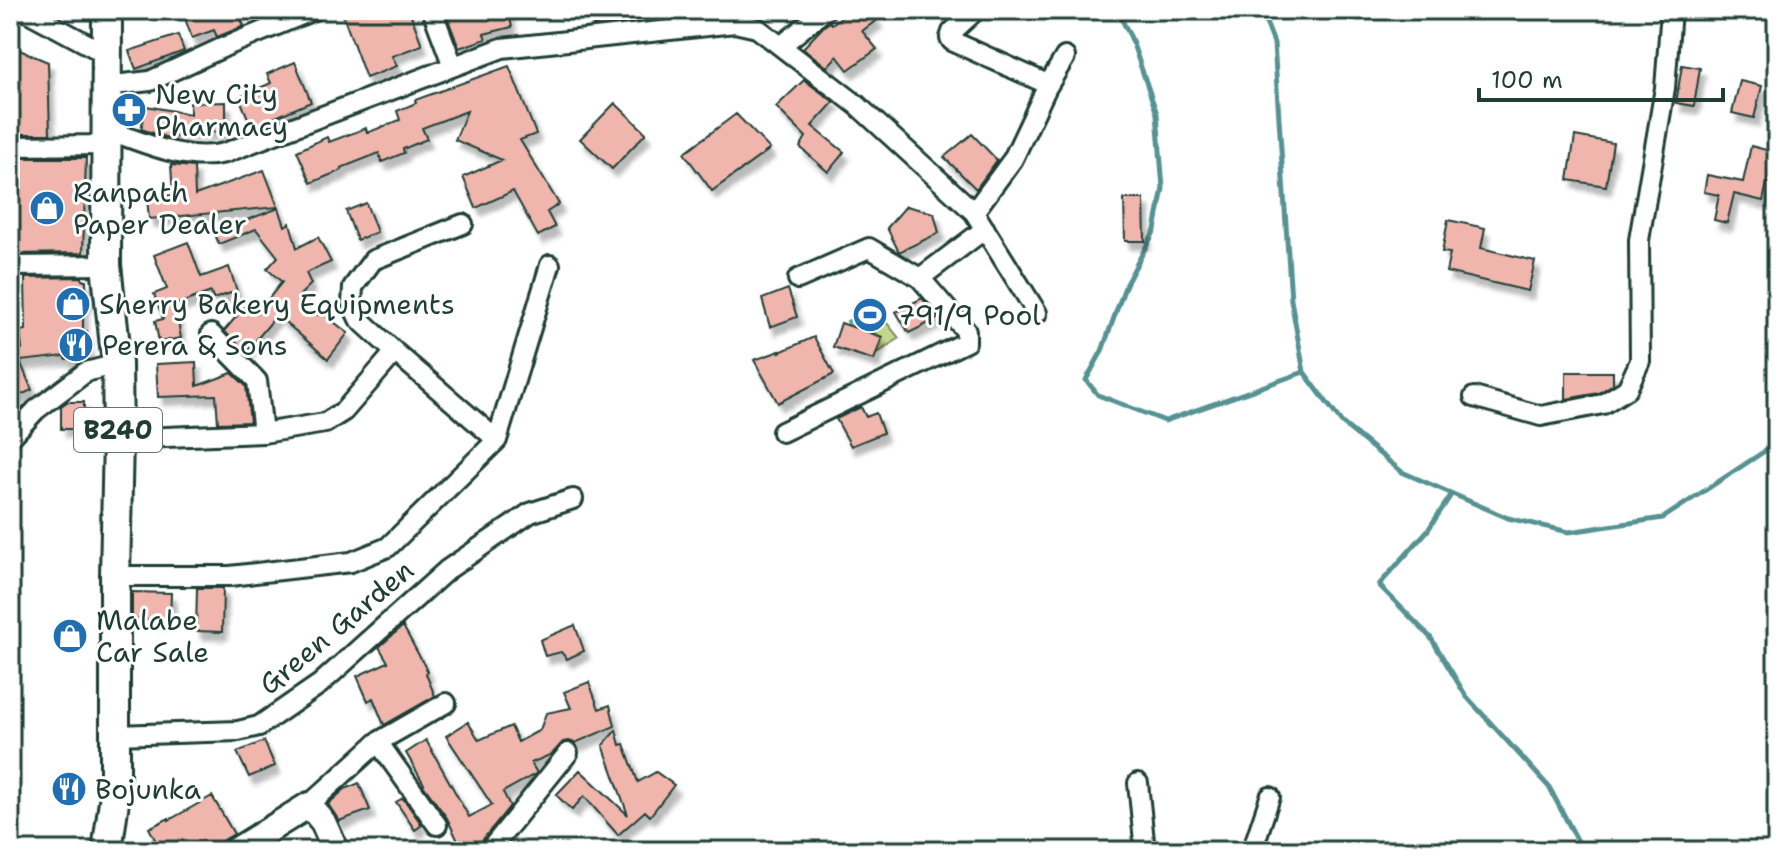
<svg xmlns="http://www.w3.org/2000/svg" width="1787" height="861" viewBox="0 0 1787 861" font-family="'Shantell Sans',sans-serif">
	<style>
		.green { fill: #c4d78c; stroke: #728a60; stroke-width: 2 }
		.water { fill: #79cbcf; stroke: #559291; stroke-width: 2 }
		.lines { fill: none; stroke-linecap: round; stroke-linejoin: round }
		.stream { stroke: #559291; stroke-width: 5 }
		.building { fill: #f0b6ad; stroke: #1f3d34; stroke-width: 2; filter: url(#shadow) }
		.street-casing { stroke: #1f3d34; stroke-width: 24 }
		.secondary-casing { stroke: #1f3d34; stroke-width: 30 }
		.primary-casing { stroke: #1f3d34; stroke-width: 34 }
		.street { stroke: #fff; stroke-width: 18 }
		.secondary { stroke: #fff; stroke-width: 24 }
		.primary { stroke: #fff; stroke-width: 28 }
		.labels { text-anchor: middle; stroke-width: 6; stroke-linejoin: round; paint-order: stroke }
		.shield { fill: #fff; stroke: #627771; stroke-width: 2 }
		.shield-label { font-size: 26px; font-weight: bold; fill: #1f3d34 }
		.poi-label { font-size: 28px; fill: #1f3d34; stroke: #fff; text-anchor: start }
		.street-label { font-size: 28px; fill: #1f3d34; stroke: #fff }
	</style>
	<defs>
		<filter id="shadow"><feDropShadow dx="5" dy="8" stdDeviation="2" flood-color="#0004"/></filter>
	</defs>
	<rect width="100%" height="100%" fill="#fff"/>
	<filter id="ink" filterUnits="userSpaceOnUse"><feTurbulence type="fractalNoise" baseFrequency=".0125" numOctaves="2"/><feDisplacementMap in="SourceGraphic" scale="16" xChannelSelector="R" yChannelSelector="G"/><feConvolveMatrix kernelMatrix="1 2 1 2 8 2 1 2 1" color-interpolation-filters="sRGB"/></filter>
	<g filter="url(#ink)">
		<path class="green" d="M887 323 899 338 878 353 883 337 870 331 872 328H878Z"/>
		<path class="water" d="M875 308 881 321 852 333 847 321Z"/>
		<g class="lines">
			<path class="stream" d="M1117 10 1131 38 1157 114 1163 188 1155 230 1126 284 1102 351 1086 380 1098 395 1165 421 1304 372
				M1261 10 1274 43 1291 300 1304 372 1342 423 1402 472 1508 518 1569 532 1663 518 1777 443
				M1451 495 1428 530 1379 585 1431 638 1466 696 1549 787 1583 851"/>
		</g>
		<path class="building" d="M182 10H237L244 26 217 37 214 30 192 38Z
			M341 10H409L422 45 392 56 397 66 366 78Z
			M456 10H508L512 27 484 34 486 39 459 48 446 14Z
			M588 10H637V12L593 26Z
			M850 10H869L877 20 862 31 877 49 848 70 837 56 827 67 803 48 824 26 830 22 832 24Z
			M178 35 184 51 136 69 129 51Z
			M10 46 48 62 50 134H10Z
			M295 62 311 102 271 119 273 122 253 130 239 97 271 83 267 74Z
			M1682 65 1700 68 1694 106 1676 103Z
			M509 66 536 134 520 140 559 204 547 212 555 227 538 236 513 191 476 208 463 177 502 160 455 140 467 111 422 128 427 139 403 149 404 153 382 162 379 153 341 168 342 170 311 183 297 151 327 137 329 142 366 128 367 133 400 120 397 111 416 103 415 100Z
			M804 80 834 102 812 126 844 152 828 172 800 147 806 137 776 107Z
			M1740 81 1762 86 1754 118 1732 113Z
			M226 102V132L176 133 174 140 141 129 146 106 190 114V103Z
			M615 103 646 133 612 169 580 139Z
			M736 114 770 149 712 191 684 153Z
			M972 134 997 160 976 189 944 157Z
			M1575 136 1613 143 1606 186 1568 180Z
			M1751 146 1774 152 1763 201 1734 194 1727 223 1714 220 1719 195 1704 192 1707 175 1743 182Z
			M10 158H86L83 253 10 254Z
			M171 165 194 167 195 195 264 170 278 207 149 219 147 198 173 195Z
			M1124 199H1144L1145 241H1125Z
			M366 203 377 232 357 240 346 211Z
			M906 206 934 213 939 233 899 252 887 228Z
			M279 208 285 226 290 223 297 248 318 237 331 262 306 273 311 284 298 297 318 315 321 312 348 333 328 359 277 315 246 352 224 331 247 304 257 313 282 282 267 269 278 257 256 229 219 244 214 232Z
			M1448 220 1485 228 1481 248 1535 261 1528 291 1446 272 1450 253 1442 252Z
			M188 242 201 277 229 267 237 291 213 299 211 292 175 305 181 338 159 342 155 321 163 319 154 294 167 289 154 255Z
			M82 277V280H86V303H83V331H87L88 358 65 359V356L20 361 32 390 16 397 10 382V338L16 352 22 349 20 331 26 330 25 278Z
			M788 289 797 317 770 327 762 299Z
			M922 298 939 318 909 333 896 312Z
			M841 323 882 337 874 360 833 347Z
			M814 337 834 374 778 403 754 360 780 351V352Z
			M196 362 197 386 232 373 246 386 250 422 218 423 216 395 158 397 156 364Z
			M1566 372H1613V384L1599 393 1566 399Z
			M67 402H84V429H61V406Z
			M861 407 866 417 876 413 883 433 851 446 836 419Z
			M197 588H223L222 632 196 631Z
			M132 592 171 593 170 621 132 619Z
			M575 625 584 651 567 659 561 652 545 656 540 640Z
			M403 626 428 672 426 674 435 696 384 725 373 698 368 701 357 676 388 662 379 647Z
			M589 682 599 709 610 705 615 726 575 743 569 741 563 742 552 754 531 763 537 773 503 792 510 806 480 843 477 851H440L458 841 447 818 423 785 424 784 406 753 426 740 469 817 492 805 446 736 468 722 479 740 511 726 518 742 540 730 546 713 571 708 564 692Z
			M616 730 620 745 624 744 638 782 656 772 674 785 650 816 645 811 618 835 584 796 572 810 556 795 580 770 628 815 603 745Z
			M264 741 275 766 249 777 237 752Z
			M359 783 370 810 339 821 328 804 345 789Z
			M212 796 234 834 204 851H161L149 828 169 818V820Z
			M403 798 422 825 415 830 396 802Z"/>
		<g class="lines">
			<defs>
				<path id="street" d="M24 10 106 54
					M432 10 453 66
					M781 46 825 10
					M105 86 150 81 224 47 314 10
					M1047 87 1065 57
					M107 130C144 142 185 163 225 153L502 48 735 23 757 28 857 105 974 212 1037 313
					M10 146 107 145
					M974 212 1013 159 1047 87 1045 83 952 41 950 38 952 32 976 10
					M10 266 106 265
					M798 279 869 248 920 278
					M211 334 257 381 263 433
					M395 352 359 319 352 304 353 287 373 260 463 224
					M1474 397 1541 416 1603 404 1627 389 1640 361 1639 240 1665 88 1671 10
					M782 432 966 342V331L920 278 985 229
					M10 438 36 410 86 372 117 364
					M118 439 263 433 325 423 344 411 395 352 497 440
					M115 576H230L351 562 388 547 497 440 550 265
					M115 735 238 731 259 726 320 684 447 570 530 513 573 499
					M378 742 437 825
					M1138 783 1145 851
					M309 805 378 742 446 703
					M489 851 568 753
					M1252 851 1270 797"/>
				<path id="secondary" d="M235 851 309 805 323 822 336 851"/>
				<path id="primary" d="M107 10 106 265 117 364 118 439 115 576V794L107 851"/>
			</defs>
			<use href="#street" class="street-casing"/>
			<use href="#secondary" class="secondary-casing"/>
			<use href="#primary" class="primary-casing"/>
			<use href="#street" class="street"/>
			<use href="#secondary" class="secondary"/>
			<use href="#primary" class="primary"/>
		</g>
	</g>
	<defs>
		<symbol id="pharmacy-disc" viewBox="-11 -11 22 22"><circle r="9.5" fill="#1f6fb2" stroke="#fff"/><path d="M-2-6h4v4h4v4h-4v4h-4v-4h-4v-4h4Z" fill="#fff"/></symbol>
		<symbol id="shop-disc" viewBox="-11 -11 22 22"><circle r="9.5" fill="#1f6fb2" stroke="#fff"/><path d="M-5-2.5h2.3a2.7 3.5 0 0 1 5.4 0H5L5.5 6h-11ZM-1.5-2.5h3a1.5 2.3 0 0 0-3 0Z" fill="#fff"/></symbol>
		<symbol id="stadium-disc" viewBox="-11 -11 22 22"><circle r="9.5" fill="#1f6fb2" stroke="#fff"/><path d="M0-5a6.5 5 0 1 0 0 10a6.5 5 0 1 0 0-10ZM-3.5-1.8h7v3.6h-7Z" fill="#fff"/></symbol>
		<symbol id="restaurant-disc" viewBox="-11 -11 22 22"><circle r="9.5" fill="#1f6fb2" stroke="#fff"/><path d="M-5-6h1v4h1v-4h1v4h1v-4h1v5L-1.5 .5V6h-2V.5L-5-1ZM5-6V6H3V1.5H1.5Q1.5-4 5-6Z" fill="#fff"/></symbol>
	</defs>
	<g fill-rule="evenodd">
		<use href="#pharmacy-disc" x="109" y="90" width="40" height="40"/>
		<use href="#shop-disc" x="27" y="188" width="40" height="40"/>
		<use href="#shop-disc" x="53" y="284" width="40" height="40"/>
		<use href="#stadium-disc" x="850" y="295" width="40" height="40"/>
		<use href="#restaurant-disc" x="56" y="325" width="40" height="40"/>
		<use href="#shop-disc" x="50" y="616" width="40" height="40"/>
		<use href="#restaurant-disc" x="49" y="769" width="40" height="40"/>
	</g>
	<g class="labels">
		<rect class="shield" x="74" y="408" width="88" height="44" rx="6"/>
		<g class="shield-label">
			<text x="118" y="439">B240</text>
		</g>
		<g class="poi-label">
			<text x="155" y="104">New City<tspan x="155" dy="32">Pharmacy</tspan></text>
			<text x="73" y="202">Ranpath<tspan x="73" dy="32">Paper Dealer</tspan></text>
			<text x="99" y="314">Sherry Bakery Equipments</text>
			<text x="896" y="325">791/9 Pool</text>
			<text x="102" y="355">Perera &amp; Sons</text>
			<text x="96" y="630">Malabe<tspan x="96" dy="32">Car Sale</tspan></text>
			<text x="95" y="799">Bojunka</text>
		</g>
		<g class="street-label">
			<text transform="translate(336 627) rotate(-40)" y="10">Green Garden</text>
		</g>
	</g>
	<rect width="1787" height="861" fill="none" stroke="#fff" stroke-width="40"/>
	<rect x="20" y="20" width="1747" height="821" fill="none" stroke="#1f3d34" stroke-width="3" filter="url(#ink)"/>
	<path d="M1479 88v12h244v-12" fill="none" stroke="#1f3d34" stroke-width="4"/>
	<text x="1491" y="88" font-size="24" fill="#1f3d34" stroke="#ffffff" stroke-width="6" paint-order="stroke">100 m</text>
</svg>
